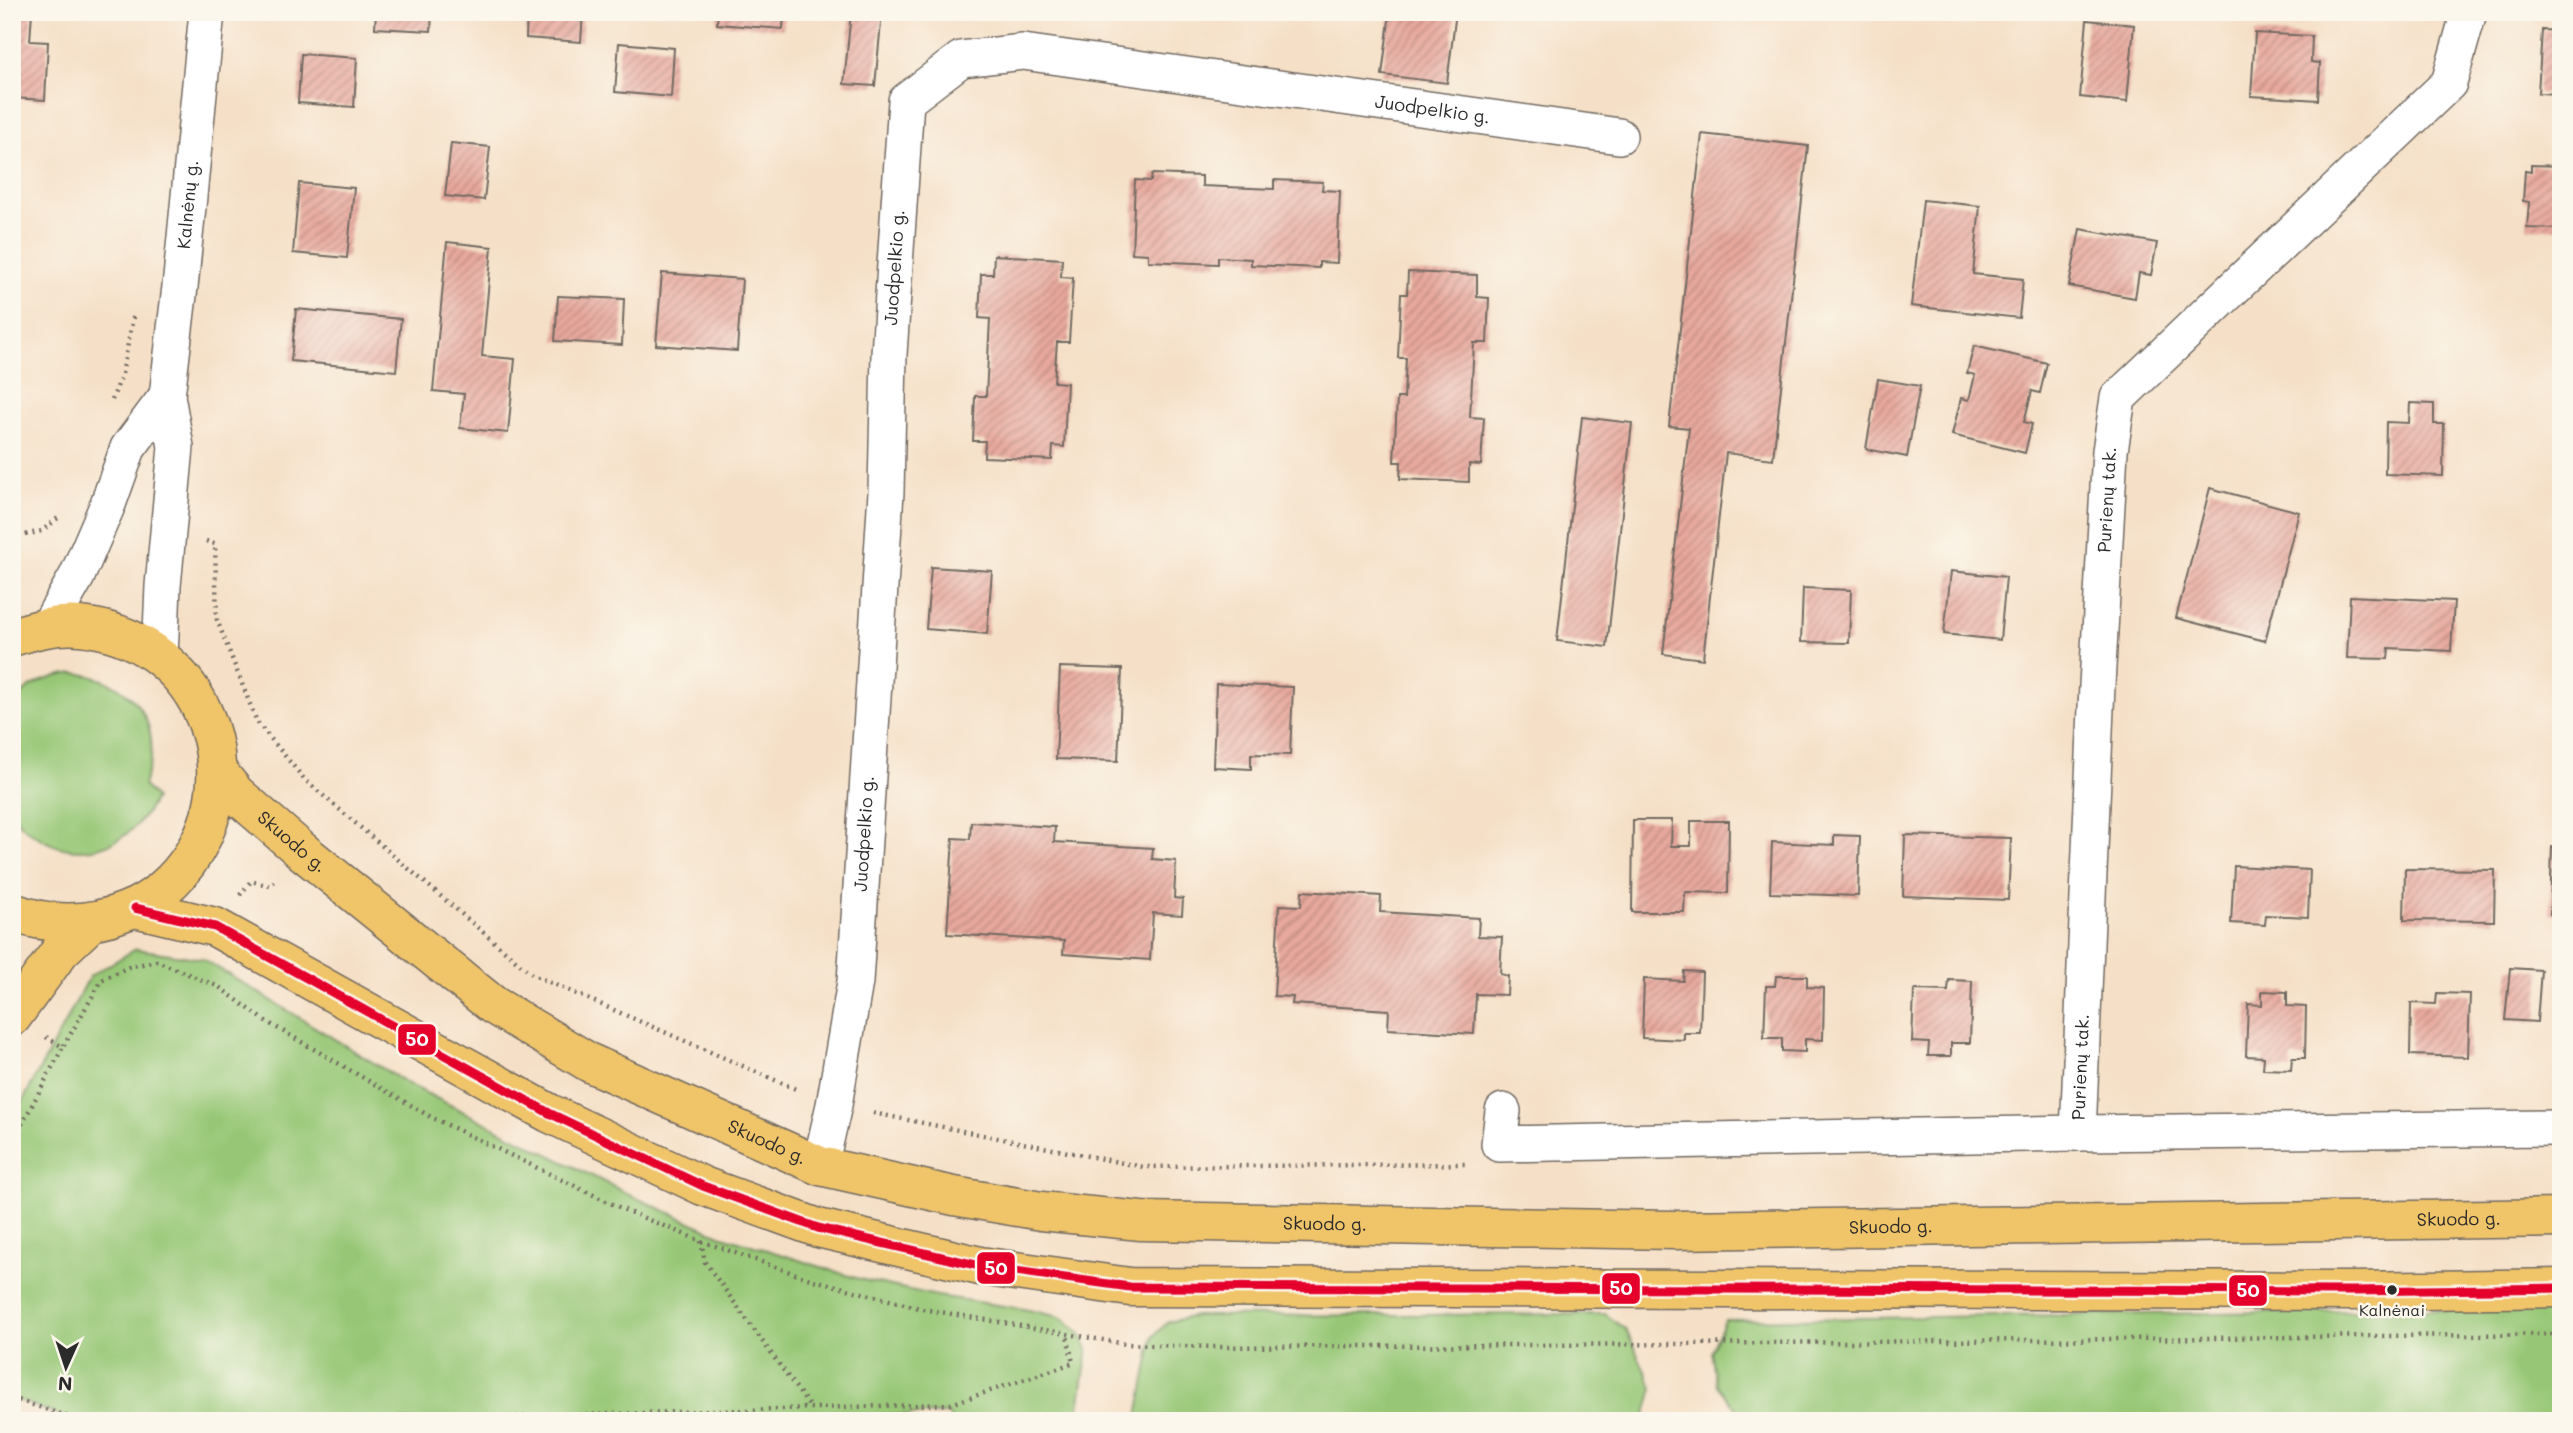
<svg xmlns="http://www.w3.org/2000/svg" width="2573" height="1433" viewBox="0 0 2573 1433" font-family="Mali,sans-serif">
	<style>
		.green { fill: #97c776; stroke: #617950; stroke-width: 2 }
		.building { fill: url(#building-hatch) }
		.lines { fill: none; stroke-linecap: round; stroke-linejoin: round }
		.minor-casing { stroke: #726a62; stroke-width: 38 }
		.primary-casing { stroke: #726a62; stroke-width: 41 }
		.path { stroke: #726a62; stroke-width: 4.5; stroke-dasharray: 2 5; stroke-linecap: butt }
		.minor { stroke: #fff; stroke-width: 35 }
		.primary { stroke: #f0c469; stroke-width: 38 }
		.bus-1-casing { stroke: #fbf7ec; stroke-width: 14 }
		.bus-1 { stroke: #e4002b; stroke-width: 9 }
		.bus-dot { fill: #2b2b2b; stroke: #fbf7ec; stroke-width: 2.5 }
		.labels { text-anchor: middle; stroke-width: 5; stroke-linejoin: round; paint-order: stroke }
		.bus-label { font-size: 16px; fill: #2b2b2b; stroke: #fbf7ec }
		.street-label { font-size: 18px; fill: #2b2b2b; stroke: #fbf7ec }
		.line-badge { stroke: #fbf7ec; stroke-width: 2.5 }
		.badge-label { font-size: 19px; text-anchor: middle; font-weight: bold; fill: #fff }
	</style>
	<defs>
		<pattern id="building-hatch" width="6" height="6" patternUnits="userSpaceOnUse" patternTransform="scale(1.75)"><rect width="6" height="6" fill="#e8a89d"/><path d="M-1 1l2-2M0 6l6-6M5 7l2-2" fill="none" stroke="#bc8980"/></pattern>
	</defs>
	<rect width="100%" height="100%" fill="#fbf7ec"/>
	<filter id="ink" filterUnits="userSpaceOnUse"><feTurbulence type="fractalNoise" baseFrequency=".0143" numOctaves="2"/><feDisplacementMap in="SourceGraphic" scale="14" xChannelSelector="R" yChannelSelector="G"/><feConvolveMatrix kernelMatrix="1 2 1 2 8 2 1 2 1" color-interpolation-filters="sRGB"/></filter>
	<filter id="wash" filterUnits="userSpaceOnUse"><feTurbulence type="fractalNoise" baseFrequency=".00686" numOctaves="4" result="noise"/><feDisplacementMap in="SourceGraphic" scale="28" xChannelSelector="R" yChannelSelector="G"/><feGaussianBlur stdDeviation="1.57" result="paint"/><feColorMatrix in="noise" values="0 0 0 0 0 0 0 0 0 0 0 0 0 0 0 0 0 1.4 0 .05"/><feComposite in="paint" operator="in"/></filter>
	<g filter="url(#wash)">
		<rect width="100%" height="100%" fill="#f5e0c7"/>
		<path class="green" d="M75 673C121 679 156 708 151 758 150 767 146 777 143 785L155 798C133 845 80 867 35 835 27 830 15 821 13 812 8 798 12 748 12 731L17 722 12 717C12 687 50 676 75 673Z
			M136 949 203 959 410 1085 634 1197 720 1235 859 1279 937 1296 1024 1309 1060 1317 1079 1332 1088 1349 1077 1421H952L948 1414 699 1421H74L12 1398V1121L90 976Z
			M2561 1308V1421H1760L1736 1409 1717 1385 1711 1352 1725 1320Z
			M1605 1314 1626 1330 1653 1388 1644 1421H1137L1153 1337 1168 1322 1195 1316Z"/>
		<g id="blocks">
			<path class="building" d="M12 12H32L30 41 48 42 45 100 12 98Z
				M376 12H432L431 31 375 28Z
				M527 12H583L581 42 526 38Z
				M718 12H784L783 29 717 24Z
				M851 12H882L875 86 844 84Z
				M1390 12H1456L1447 83 1382 75Z
				M2087 20 2134 25 2127 102 2080 97Z
				M2542 30 2561 31V94L2538 93Z
				M2255 33 2312 36 2311 62 2320 63 2318 100 2251 96Z
				M619 43 674 48 671 97 615 92Z
				M301 54 357 58 354 107 298 103Z
				M1702 134 1808 146 1773 459 1726 453 1703 659 1663 654 1689 428 1669 426Z
				M451 143 490 147 484 200 445 196Z
				M2531 165 2561 166V229L2527 228 2529 202 2523 201 2525 171 2531 172Z
				M1152 174 1202 176V186L1274 189V180L1323 182 1322 190 1340 191 1337 263 1319 262V268L1251 265V259L1218 257V264L1148 261V254L1132 253 1135 180 1151 181Z
				M299 183 354 188 347 258 293 253Z
				M1923 200 1980 206 1973 274 2023 279 2019 318 1911 306Z
				M2080 229 2157 243 2151 275 2139 273 2135 298 2069 286Z
				M447 242 492 247 482 356 515 359 508 433 460 428 464 394 433 391Z
				M994 255 1062 259 1061 277 1073 278 1069 342H1057L1054 382 1067 383 1064 447 1053 446 1052 460 984 457 985 441H973L975 396H986L990 319 979 318 981 274H993Z
				M1408 272 1477 275V297L1489 298 1487 343H1474L1470 417 1484 418 1481 465 1469 464V482L1400 479 1401 462H1394L1397 398H1404L1406 358H1398L1401 294H1407Z
				M662 273 742 279 737 351 656 345Z
				M558 296 624 299 622 345 555 341Z
				M296 309 401 319 396 371 291 361Z
				M1974 346 2047 363 2040 393 2032 391 2024 422 2032 424 2025 453 1952 435 1961 398 1969 400 1975 375 1967 373Z
				M1878 379 1920 386 1907 457 1866 449Z
				M2410 403 2434 404V424H2444L2443 476 2385 474 2386 422 2409 423Z
				M1582 417 1632 423 1607 647 1557 641Z
				M2210 488 2299 512 2265 641 2176 618Z
				M931 567 992 571 987 634 926 629Z
				M1951 571 2006 577 2000 640 1944 634Z
				M1803 588 1851 590 1849 643 1801 642Z
				M2350 596 2454 601 2451 651 2389 648 2388 659 2347 658Z
				M1060 667 1122 669 1118 761 1056 759Z
				M1216 684 1293 687 1290 755 1251 754V769L1213 767Z
				M1633 820H1672L1671 846H1691V821H1729L1728 893 1685 892 1684 912H1632Z
				M971 822 1055 827 1054 842 1153 848 1152 859 1176 861 1174 898 1183 899 1182 915 1153 913 1150 960 1063 954 1064 941 947 934 953 838 970 839Z
				M1834 835 1860 836 1858 896 1770 893 1772 842 1834 845Z
				M1905 835 2011 838 2008 900 1903 896Z
				M2552 847H2561V915L2550 914Z
				M2234 866 2310 870 2308 917 2266 915 2265 925 2231 923Z
				M2405 869 2495 870 2494 921 2404 920Z
				M1302 891 1381 896 1380 912 1479 918 1478 936 1502 937 1500 974 1508 976 1507 995 1476 994 1474 1034 1388 1029 1389 1010 1292 1004 1293 997 1274 996 1279 905 1301 906Z
				M2510 968 2541 970 2537 1022 2505 1020Z
				M1684 971 1702 972 1700 1033H1684V1040L1642 1038 1644 979 1683 981Z
				M1776 976H1807V987L1824 988 1823 1040 1805 1039V1052L1782 1051V1038H1764L1766 986H1775Z
				M1949 980 1972 981 1970 1043H1951V1056H1928L1929 1043 1912 1042 1914 990 1948 991Z
				M2262 991 2287 992V1006L2306 1007 2305 1058H2292L2291 1070 2263 1069 2264 1057 2246 1056 2248 1004 2262 1005Z
				M2437 993 2470 994 2468 1057 2410 1055 2411 1003 2436 1004Z"/>
		</g>
	</g>
	<g filter="url(#ink)">
		<use href="#blocks" fill-opacity="0" stroke="#726a62" stroke-width="2"/>
		<g class="lines">
			<defs>
				<g id="minor">
					<path d="M48 627 77 576 108 504 128 448 167 396"/>
					<path id="s1" d="M160 657 163 586 176 447 167 396 181 278 207 12"/>
					<path d="M1503 1111 1499 1144 2078 1133 2561 1128"/>
					<path id="s2" d="M2078 1133 2097 685 2110 451 2118 398 2449 83 2469 12"/>
					<path id="s3" d="M820 1166 834 1105 855 982 886 492 889 354 906 101 961 59 1023 52 1619 136"/>
				</g>
				<g id="primary">
					<path d="M12 637C34 630 56 624 80 626 193 637 252 758 193 854 178 879 153 901 126 911 89 926 49 926 12 912"/>
					<path id="s4" d="M218 772 236 794 302 851 493 1005 590 1063 820 1166 954 1196 1041 1211 1141 1221 1674 1230 2561 1218"/>
					<path d="M135 908 215 927 549 1113 703 1186 818 1228 980 1266 1130 1287 2350 1291 2561 1288"/>
					<path d="M12 1017 61 950 92 921"/>
				</g>
			</defs>
			<use href="#minor" class="minor-casing"/>
			<use href="#primary" class="primary-casing"/>
			<path class="path" d="M112 400 122 374 134 313
				M12 538 42 531 58 518
				M206 541 215 544 217 620 257 722 305 780 533 975 798 1090
				M240 895 251 881 270 886 274 882
				M46 1037 63 1047 102 980 128 967 157 961 219 987 267 1022 431 1117 629 1212 701 1241 810 1279 923 1309 1126 1344 1212 1347 1679 1344 2561 1334
				M873 1113 1143 1167 1468 1164
				M12 1143 63 1047
				M701 1241 705 1262 810 1407
				M12 1398 81 1421
				M369 1421 951 1404 1073 1363 1067 1335"/>
			<use href="#minor" class="minor"/>
			<use href="#primary" class="primary"/>
			<defs>
				<path id="bus-1" d="M135 908 215 927 549 1113 703 1186 818 1228 980 1266 1130 1287 2350 1291 2561 1288"/>
			</defs>
			<use href="#bus-1" class="bus-1-casing"/>
			<use href="#bus-1" class="bus-1"/>
		</g>
	</g>
	<circle class="bus-dot" cx="2392" cy="1290" r="6"/>
	<g class="labels">
		<g class="bus-label">
			<text x="2392" y="1316">Kalnėnai</text>
		</g>
		<g class="street-label">
			<text dy="6" stroke="none"><textPath href="#s3" startOffset="1615">Juodpelkio g.</textPath></text>
			<text dy="6" stroke="none"><textPath href="#s1" startOffset="455">Kalnėnų g.</textPath></text>
			<text dy="6" stroke="none"><textPath href="#s3" startOffset="903">Juodpelkio g.</textPath></text>
			<text dy="6" stroke="none"><textPath href="#s2" startOffset="634">Purienų tak.</textPath></text>
			<text dy="6" stroke="none"><textPath href="#s3" startOffset="336">Juodpelkio g.</textPath></text>
			<text dy="6" stroke="none"><textPath href="#s4" startOffset="102">Skuodo g.</textPath></text>
			<text dy="6" stroke="none"><textPath href="#s2" startOffset="66">Purienų tak.</textPath></text>
			<text dy="6" stroke="none"><textPath href="#s4" startOffset="668">Skuodo g.</textPath></text>
			<text dy="6" stroke="none"><textPath href="#s4" startOffset="2370">Skuodo g.</textPath></text>
			<text dy="6" stroke="none"><textPath href="#s4" startOffset="1236">Skuodo g.</textPath></text>
			<text dy="6" stroke="none"><textPath href="#s4" startOffset="1802">Skuodo g.</textPath></text>
		</g>
	</g>
	<g class="line-badge">
		<rect x="397" y="1023" width="40" height="33" rx="7" fill="#e4002b"/>
		<rect x="976" y="1251" width="40" height="34" rx="7" fill="#e4002b"/>
		<rect x="1601" y="1272" width="40" height="33" rx="7" fill="#e4002b"/>
		<rect x="2228" y="1274" width="40" height="33" rx="7" fill="#e4002b"/>
	</g>
	<g class="badge-label">
		<text x="417" y="1046">50</text>
		<text x="996" y="1275">50</text>
		<text x="1621" y="1295">50</text>
		<text x="2248" y="1297">50</text>
	</g>
	<rect width="2573" height="1433" fill="none" stroke="#fbf7ec" stroke-width="42"/>
	<g transform="translate(66 1367) rotate(183)" stroke="#fbf7ec" stroke-width="5" paint-order="stroke">
	<path d="M0-5L12 26L0 18L-12 26Z" fill="#2b2b2b"/>
	<text y="-10" font-size="19" font-weight="bold" text-anchor="middle" fill="#2b2b2b">N</text>
	</g>
</svg>
